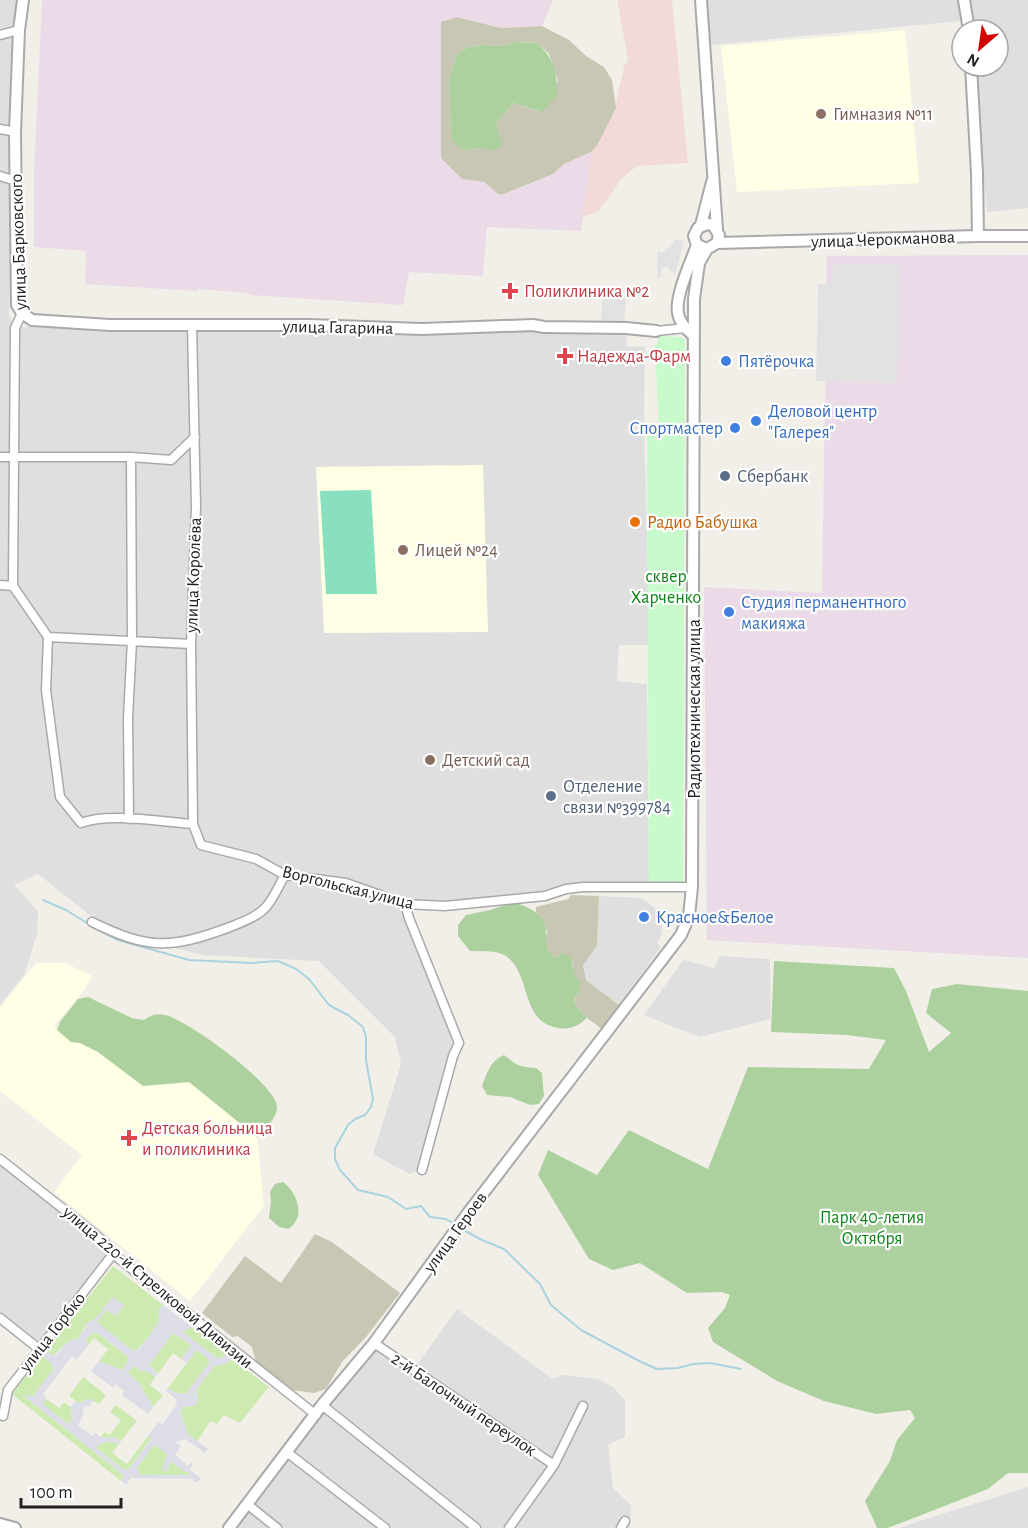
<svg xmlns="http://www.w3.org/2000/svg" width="1028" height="1528" viewBox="0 0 1028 1528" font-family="'Alegreya Sans',sans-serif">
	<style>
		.residential { fill: #e0dfdf }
		.commercial { fill: #f2dad9 }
		.industrial { fill: #ebdbe8 }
		.education { fill: #ffffe5 }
		.construction { fill: #c7c7b4; fill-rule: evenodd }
		.grass { fill: #cdebb0 }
		.forest { fill: #add19e }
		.park { fill: #c8facc }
		.pitch { fill: #88e0be }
		.parking { fill: #e2e2e2 }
		.plaza { fill: #dddde8; fill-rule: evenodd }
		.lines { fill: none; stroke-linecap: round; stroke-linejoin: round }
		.stream { stroke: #aad3df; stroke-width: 2 }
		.minor-casing { stroke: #a9a9a9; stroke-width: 11 }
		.tertiary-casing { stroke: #a9a9a9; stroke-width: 14 }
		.minor { stroke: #fff; stroke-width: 8 }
		.tertiary { stroke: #fff; stroke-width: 10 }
		.education-dot { fill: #8d6e63; stroke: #fff; stroke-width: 2 }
		.health-dot { fill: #e0444e; stroke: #fff; stroke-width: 2 }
		.shop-dot { fill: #3f7fe0; stroke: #fff; stroke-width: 2 }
		.service-dot { fill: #5c6f8a; stroke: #fff; stroke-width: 2 }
		.food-dot { fill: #e8710a; stroke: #fff; stroke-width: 2 }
		.labels { text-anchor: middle; stroke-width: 4.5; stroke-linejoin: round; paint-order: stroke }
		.education-label { font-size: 18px; fill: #785e54; stroke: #fff; text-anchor: start }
		.street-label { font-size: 18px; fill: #222; stroke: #fff }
		.health-label { font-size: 18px; fill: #be3a42; stroke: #fff; text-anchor: start }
		.shop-label { font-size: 18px; fill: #366cbe; stroke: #fff; text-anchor: start }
		.service-label { font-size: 18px; fill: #4e5e75; stroke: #fff; text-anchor: start }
		.food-label { font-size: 18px; fill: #c56008; stroke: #fff; text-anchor: start }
		.park-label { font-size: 18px; fill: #0c8416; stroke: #fff }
	</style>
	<rect width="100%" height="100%" fill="#f2efe9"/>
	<path class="residential" d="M0 0H23L9 316 15 325 21 327 97 328H626L627 347 645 346 644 426 650 645H619L617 681 647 684 649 884H574L550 891 445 903 405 904 456 1035 422 1170 409 1174 373 1154 401 1064 395 1037 319 961 202 955 129 936 107 929 38 874 14 885 38 911 37 934 24 975 0 1005Z
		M707 0H958L961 21 711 45Z
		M967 0H1028V208L987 212 973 66H998V30H970Z
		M599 896 641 898 649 903 657 911 662 924V933L657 944 661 947 619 1005 586 980 583 965 597 946Z
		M720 956 770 959 771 1019 700 1037 644 1015 683 960 714 968Z
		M0 1159 113 1254 39 1349 0 1318Z
		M457 1309 553 1379 562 1375 598 1379 614 1388 625 1401V1437L608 1445 613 1488 631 1505 630 1528H229L374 1343 414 1369Z
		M1028 1487V1528H900L916 1522Z"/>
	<path class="commercial" d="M617 0H672L688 163 637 166 623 177 598 212 583 217 591 152 598 144 615 108 624 67 628 59Z"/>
	<path class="industrial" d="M42 0H553L542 26 501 28 457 17 462 179 484 182 499 194H504L553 174 564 164 591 152 581 231 487 227 483 276 409 272 403 305 249 295V293L198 289 197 291 85 284 86 251 34 247V172Z
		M1028 255V958L707 940 704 587 822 593 827 256Z"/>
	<path class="education" d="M905 30 919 183 737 192 721 46Z
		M483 465 488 632 324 633 316 467Z
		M36 963H65L92 976 85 989 54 1026 71 1042 80 1043 98 1052 143 1086 189 1082 257 1137 264 1206 190 1301 54 1192 82 1155 0 1091V1008Z"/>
	<path class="construction" d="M457 17 501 28 542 26 569 40 586 56 604 67 612 80 616 108 598 144 591 152 564 164 553 174 504 194H498L484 182 462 179 441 158V22ZM516 42 538 43 549 54 558 81 538 111 513 103 496 124 497 130 479 148 466 150 451 137 449 78 458 53 469 47 485 45 504 46Z
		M571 895 599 896 597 946 583 965 586 980 619 1005 602 1029 587 1018 575 1005 573 966 571 959 562 952 557 958 551 954 545 943 547 931 536 912V907L568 899Z
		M315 1234 332 1242 400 1293 366 1337 342 1362 326 1389 314 1393 292 1390 256 1362 252 1347 238 1336 232 1337 202 1313 245 1256 281 1283Z"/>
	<path class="grass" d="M113 1266 163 1305C157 1311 161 1315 158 1323 155 1330 140 1350 133 1351L96 1322 113 1297 95 1319 87 1323 78 1339 70 1340 53 1356 46 1351Z
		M192 1327 227 1355 218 1359 182 1332Z
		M96 1332 128 1357V1362L122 1370 99 1361 108 1349 94 1338 89 1344 85 1340 92 1333Z
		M173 1333 190 1344V1347L181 1359 173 1353 158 1374 149 1365Z
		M196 1351H199L208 1358 210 1364 186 1394 176 1393 168 1388Z
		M42 1356 51 1363 53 1370 32 1397H25L121 1473 124 1477 121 1481 12 1394Z
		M232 1359 269 1387 240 1423 224 1415 217 1424 210 1421 197 1442 188 1434 180 1412 184 1406 196 1405 198 1400 196 1390 214 1366 226 1364Z
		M135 1365 141 1371H147L155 1377 150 1385 163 1395 153 1407 138 1382 127 1373Z
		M83 1377 106 1395 99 1404 88 1399 79 1403 69 1396Z
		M46 1399 59 1408 64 1402 71 1407 72 1420 68 1424 42 1404Z
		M116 1405 137 1421 121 1441 117 1438 100 1437 105 1432 110 1435 121 1420 110 1412Z
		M148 1436 151 1438 129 1469 124 1470 96 1448 102 1443 115 1441 119 1444 112 1453 127 1464Z
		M154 1444 167 1454 163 1466 165 1471H168L170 1461 183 1471 189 1472V1475H140L137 1468Z"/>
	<path class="forest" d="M516 42 538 43C553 58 558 73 557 95L542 112 513 103 496 124 502 144 496 150 479 148 466 150 457 146 451 137 449 78 458 53 469 47 485 45 504 46Z
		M514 902C568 920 531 942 557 958L562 952 571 958 574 974 580 982V991L574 998 575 1005 587 1018C578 1026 570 1030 558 1028 520 1022 532 975 506 956 496 949 482 952 470 951L458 936V925L466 915 490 910Z
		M774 961 894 968 906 991 929 1052 951 1033 926 1013 932 989 957 984 1028 991V1473H1008L988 1489 888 1528H877L865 1501 890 1461 897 1440 915 1418 910 1410 876 1414 824 1401 777 1381 713 1342 708 1328 725 1308 730 1295 722 1292 687 1293 640 1263 613 1270 589 1259 538 1175 548 1150 597 1175 629 1130 708 1169 748 1067 869 1069 886 1040 847 1035 771 1032Z
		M88 997 132 1018 144 1020C151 1015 156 1013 165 1015 188 1020 277 1085 277 1107 277 1119 264 1129 257 1137L189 1082 143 1086 98 1052 80 1043 71 1042 57 1030 60 1022 78 999Z
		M504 1055C520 1067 516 1066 536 1068L542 1073 544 1096 539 1104 530 1105 510 1097 487 1095 482 1086C487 1073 490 1061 504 1055Z
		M283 1182C297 1192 307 1218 288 1229L279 1227 269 1218 271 1201 270 1192 275 1184Z"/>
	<path class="park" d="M658 336 681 337 685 340 683 883 649 882 647 432H659L655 345 658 344Z"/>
	<path class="pitch" d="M371 490 377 594H326L320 491Z"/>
	<path class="parking" d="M676 239 684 241 675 275 667 267 662 268 661 278H657V251L664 252Z
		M896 264 898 269 897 383 816 381 818 284H833V265Z
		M603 295 626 296 624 328H600Z"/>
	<path class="plaza" d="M113 1297 124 1305 116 1316 106 1310 97 1322 133 1351 140 1348 158 1323 159 1309 163 1305 192 1327 183 1332 218 1359 227 1355 232 1359 226 1364 214 1366 196 1390 198 1400 196 1405 191 1407 184 1406 180 1412 188 1434 208 1449 205 1453 185 1439 175 1442 181 1446 175 1455 188 1466 191 1462 193 1464 190 1470 201 1478 197 1483 192 1479 131 1478 126 1485 121 1481 124 1477 121 1473 25 1397 27 1394 32 1397 53 1370 51 1363 42 1356 46 1351 53 1356 56 1355 70 1340 78 1339 88 1323 95 1319ZM96 1332 125 1354 128 1357V1362L122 1370 99 1361 91 1371 113 1388 116 1384 124 1391 122 1395 148 1414 153 1407 138 1382 128 1373 134 1365 142 1372 147 1371 155 1377 158 1374 149 1365 173 1333 190 1344V1347L181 1359 187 1363 196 1351H199L210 1361 186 1394 176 1393 168 1388 166 1391 176 1399 177 1404 162 1425 158 1422 148 1436 151 1439 129 1469 124 1470 96 1448 102 1443 110 1441 119 1444 121 1441 117 1438 100 1437 95 1433 92 1436 78 1425 84 1414 82 1411 86 1405 89 1407 94 1400 88 1399 79 1403 75 1401 71 1407 72 1420 68 1424 43 1404 46 1399 43 1394 72 1356 76 1360 89 1344 86 1340 87 1337ZM154 1445 167 1454 162 1469 165 1471H168L170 1461 183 1471 189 1472V1475H140L137 1468Z"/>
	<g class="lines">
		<path class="stream" d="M43 900 66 910 98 930 118 940 189 960 251 963 278 961 296 969 309 979 329 1005 348 1015 363 1027 366 1037V1060L373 1099 371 1107 365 1115 355 1119 348 1125 335 1148V1159L340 1170 358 1190 388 1197 406 1209 421 1206 430 1217 446 1219 455 1224
			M462 1229 482 1240 504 1249 540 1284 551 1305 581 1330 641 1362 657 1369 678 1368 693 1364 710 1363 741 1369"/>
		<defs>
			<path id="minor" d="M0 35 19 30
				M0 129 15 132
				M0 176 16 181
				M22 313 15 328 13 586 48 637 46 690 60 797 81 823C108 812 163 822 193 824
				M192 326 196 506 191 644 193 824 201 845 256 859 285 875 346 883 405 904 445 906 545 896 566 889 583 887H692
				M656 331 686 328
				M0 457H131L171 460 195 437
				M0 585 13 586
				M48 637 191 644
				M129 819 128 718 132 640 131 457
				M405 904 409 918 459 1043 453 1056 422 1170
				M92 922C149 950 171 949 230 927 242 922 257 917 266 907 274 898 279 885 285 875
				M0 1159 95 1234 106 1244 113 1254 316 1415
				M0 1318 39 1349
				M374 1343 554 1465
				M322 1405 476 1528
				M3 1416 8 1390 113 1254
				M288 1453 385 1528
				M247 1504 277 1528
				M509 1528 554 1465 583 1406
				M621 1528 625 1521"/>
			<path id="tertiary" d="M23 0 19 30 15 132 17 305 22 313 32 320 110 325H309L422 329 533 325 544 327 626 328 656 331
				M701 0 717 229
				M964 0 969 30
				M971 66 977 173 978 236
				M701 225 712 182
				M717 243 978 236H1028
				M694 336C688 331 679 322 678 313 675 295 691 262 697 245
				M0 1524 15 1528
				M229 1528 322 1405 374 1343 468 1213 681 935 689 916 692 887 694 299 699 263 707 249 717 243 719 235 713 225 707 224 698 228 694 236 697 245 707 249"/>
		</defs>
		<use href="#minor" class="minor-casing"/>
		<use href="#tertiary" class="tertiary-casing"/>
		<use href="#minor" class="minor"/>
		<use href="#tertiary" class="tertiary"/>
	</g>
	<g class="education-dot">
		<circle cx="821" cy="114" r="6"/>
		<circle cx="403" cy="550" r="6"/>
		<circle cx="430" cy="760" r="6"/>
	</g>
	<g class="health-dot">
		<path d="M507 282h6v6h6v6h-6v6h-6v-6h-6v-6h6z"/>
		<path d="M562 347h6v6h6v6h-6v6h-6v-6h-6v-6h6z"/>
		<path d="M126 1129h6v6h6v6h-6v6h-6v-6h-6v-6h6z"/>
	</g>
	<g class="shop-dot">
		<circle cx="726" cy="361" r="6"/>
		<circle cx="756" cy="421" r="6"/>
		<circle cx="735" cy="428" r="6"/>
		<circle cx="729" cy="612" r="6"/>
		<circle cx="644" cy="917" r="6"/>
	</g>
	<g class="service-dot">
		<circle cx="725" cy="476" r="6"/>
		<circle cx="551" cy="796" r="6"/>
	</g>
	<circle class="food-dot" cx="635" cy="522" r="6"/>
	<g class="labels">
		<g class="education-label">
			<text x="833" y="120">Гимназия №11</text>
			<text x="415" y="556">Лицей №24</text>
			<text x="442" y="766">Детский сад</text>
		</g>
		<g class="street-label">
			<text transform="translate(883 239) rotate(-2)" y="6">улица Черокманова</text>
			<text transform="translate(18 242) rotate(-92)" y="6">улица Барковского</text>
			<text transform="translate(338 327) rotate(1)" y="6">улица Гагарина</text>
			<text transform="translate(193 575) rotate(-88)" y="6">улица Королёва</text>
			<text transform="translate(694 709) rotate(-90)" y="6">Радиотехническая улица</text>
			<text transform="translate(348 887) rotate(14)" y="6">Воргольская улица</text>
			<text transform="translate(455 1232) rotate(-54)" y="6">улица Героев</text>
			<text transform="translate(158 1287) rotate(40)" y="6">улица 220-й Стрелковой Дивизии</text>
			<text transform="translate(52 1332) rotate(-52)" y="6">улица Горбко</text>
			<text transform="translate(464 1404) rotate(34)" y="6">2-й Балочный переулок</text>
		</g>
		<g class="health-label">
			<text x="524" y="297">Поликлиника №2</text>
			<text x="577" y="362">Надежда-Фарм</text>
			<text x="142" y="1134">Детская больница<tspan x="142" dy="21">и поликлиника</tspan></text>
		</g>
		<g class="shop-label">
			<text x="738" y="367">Пятёрочка</text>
			<text x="768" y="417">Деловой центр<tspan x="768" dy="21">"Галерея"</tspan></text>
			<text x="723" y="434" text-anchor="end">Спортмастер</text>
			<text x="741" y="608">Студия перманентного<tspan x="741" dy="21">макияжа</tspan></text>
			<text x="656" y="923">Красное&amp;Белое</text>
		</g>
		<g class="service-label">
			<text x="737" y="482">Сбербанк</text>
			<text x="563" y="792">Отделение<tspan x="563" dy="21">связи №399784</tspan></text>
		</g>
		<g class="food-label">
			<text x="647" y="528">Радио Бабушка</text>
		</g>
		<g class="park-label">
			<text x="666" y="582">сквер<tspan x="666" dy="21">Харченко</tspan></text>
			<text x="872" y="1223">Парк 40-летия<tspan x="872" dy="21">Октября</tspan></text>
		</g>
	</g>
	<g transform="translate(980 48) rotate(209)"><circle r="28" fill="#ffffff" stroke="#a7a7a7" stroke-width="1.5"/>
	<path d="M0-4.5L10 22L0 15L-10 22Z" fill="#d40000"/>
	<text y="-9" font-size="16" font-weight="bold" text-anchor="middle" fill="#222222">N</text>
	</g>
	<path d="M21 1498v9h100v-9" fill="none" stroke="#222222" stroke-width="3"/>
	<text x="30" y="1498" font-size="18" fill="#222222" stroke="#ffffff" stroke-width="4.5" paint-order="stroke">100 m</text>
</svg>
